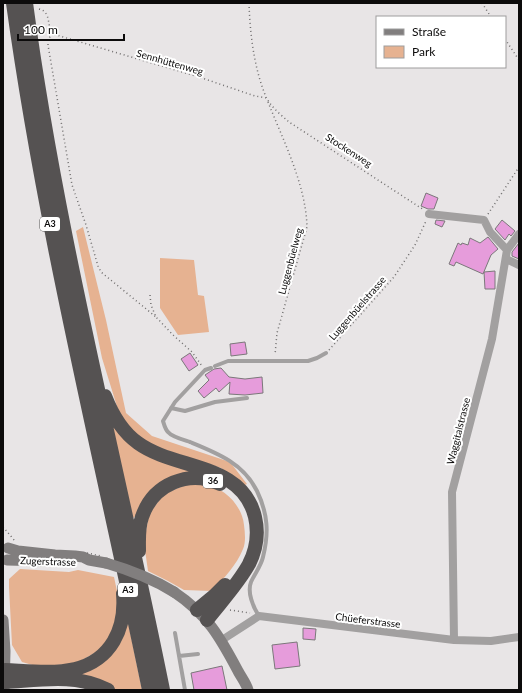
<svg xmlns="http://www.w3.org/2000/svg" width="522" height="693" viewBox="0 0 522 693" font-family="Lato,sans-serif">
	<style>
		.green { fill: #e6b291 }
		.building { fill: #e69cdb; stroke: #7b787a }
		.lines { fill: none; stroke-linecap: round; stroke-linejoin: round }
		.path { stroke: #716f6f; stroke-width: 1.5; stroke-dasharray: 1 3; stroke-linecap: butt }
		.service { stroke: #a2a0a0; stroke-width: 4 }
		.minor { stroke: #a2a0a0; stroke-width: 8 }
		.secondary { stroke: #817e7e; stroke-width: 11 }
		.motorway { stroke: #555252; stroke-width: 14 }
		.path-bridge { stroke: #716f6f; stroke-width: 1.5; stroke-dasharray: 1 3; stroke-linecap: butt }
		.secondary-bridge { stroke: #817e7e; stroke-width: 11 }
		.labels { text-anchor: middle; stroke-width: 4; stroke-linejoin: round; paint-order: stroke }
		.shield { fill: #fff; stroke: #555454; stroke-width: 1 }
		.shield-label { font-size: 9px; font-weight: bold; fill: #0c0b0b }
		.street-label { font-size: 10px; fill: #0c0b0b; stroke: #fff }
	</style>
	<rect width="100%" height="100%" fill="#e8e5e6"/>
	<path class="green" d="M83 227 106 320 126 413 152 436 230 462 247 484 243 486 221 468 150 445 126 425 119 413 102 358 76 231Z
		M160 258 194 260 198 295 204 296 209 332 178 335 160 308Z
		M111 422 206 473 190 475 133 518Z
		M188 484C193 484 199 483 203 484 224 487 242 505 244 525 245 533 246 542 243 549 236 566 224 578 212 591L184 590 168 581 148 571 144 543 149 514 164 494Z
		M20 569 69 572 78 570 114 577 120 605 116 629 105 647 75 664 36 666 22 662 12 645 9 587V579Z
		M128 622 142 690H115L73 677Z"/>
	<path class="building" d="M426 193 438 198 434 209H428L421 206Z
		M436 220 445 221 442 227 435 224Z
		M502 220 515 231 511 236 509 234 505 240 495 229Z
		M488 237 498 249 491 255 483 274 456 262 454 266 449 264 458 243 461 245 462 243 468 245 470 238 480 243Z
		M519 243V259L512 256V252Z
		M495 271V289H485L484 272Z
		M245 342 247 354 231 356 230 344Z
		M190 353 198 365 189 371 181 359Z
		M221 368 229 377 245 379 262 377 263 393 245 395 229 394 230 382 219 392 216 388 204 398 198 391 209 380 205 375 214 369Z
		M303 628 316 629 315 640 303 639Z
		M297 642 300 666 275 669 272 645Z
		M222 666 227 690H194L191 673Z"/>
	<g class="lines">
		<path class="path" d="M249 3C250 34 254 68 266 97 271 107 281 115 289 122L424 210
			M482 3 491 17
			M39 9C52 12 46 26 53 34L199 77 255 96 267 98
			M53 34 48 39V45L72 185 86 225 98 266 101 272 156 317
			M505 39 519 60
			M268 102C283 140 306 185 307 227L277 333 275 355
			M488 214 519 167
			M150 295 151 305 156 317 173 335 192 352 202 366
			M329 350 394 277 415 245 426 221
			M3 527 15 541
			M3 579H7
			M230 610 250 613"/>
		<path class="service" d="M215 366 228 361H308L317 358 326 353
			M211 368 205 370 175 402 163 421C164 424 165 429 168 432 172 437 184 440 190 442 217 453 243 463 257 491 268 514 269 533 263 557 261 566 255 573 251 582 247 592 253 607 259 616
			M171 408 185 411 215 402 247 398
			M175 633 185 690
			M179 656 198 654"/>
		<path class="minor" d="M429 214 484 220 490 232 507 250
			M506 259 519 265
			M222 640 259 616 454 640 491 641 519 637
			M454 640 452 492 492 339 507 250 519 234"/>
		<path class="secondary" d="M8 548 18 551 55 555 75 556 83 557 89 560 106 563
			M7 560 44 561
			M174 592C207 614 220 637 238 671 241 677 246 683 248 690
			M3 620 5 651 4 690"/>
		<path class="motorway" d="M13 3C45 235 102 461 149 690
			M26 3C57 235 117 461 163 690
			M105 396C112 414 121 431 138 443 175 470 242 462 255 517 259 534 256 550 249 564 238 584 221 602 207 620
			M139 551C139 540 138 528 142 517 153 484 189 469 220 484
			M197 610 214 596 225 585
			M5 670C28 671 53 674 75 669 111 660 126 629 123 594
			M5 682C40 680 76 673 108 690"/>
		<path class="path-bridge" d="M87 553 101 556"/>
		<path class="secondary-bridge" d="M106 563C130 570 153 579 174 592"/>
	</g>
	<g class="labels">
		<g class="shield">
			<rect x="40" y="217" width="20" height="14" rx="3"/>
			<rect x="203" y="474" width="20" height="14" rx="3"/>
			<rect x="118" y="583" width="20" height="14" rx="3"/>
		</g>
		<g class="shield-label">
			<text x="50" y="227">A3</text>
			<text x="213" y="484">36</text>
			<text x="128" y="593">A3</text>
		</g>
		<g class="street-label">
			<text transform="translate(170 62) rotate(16)" y="4">Sennhüttenweg</text>
			<text transform="translate(349 150) rotate(33)" y="4">Stockenweg</text>
			<text transform="translate(290 261) rotate(-75)" y="4">Luggenbüelweg</text>
			<text transform="translate(357 308) rotate(-49)" y="4">Luggenbüelstrasse</text>
			<text transform="translate(458 431) rotate(-76)" y="4">Waggitalstrasse</text>
			<text transform="translate(48 561) rotate(2)" y="4">Zugerstrasse</text>
			<text transform="translate(368 620) rotate(7)" y="4">Chüeferstrasse</text>
		</g>
	</g>
	<rect width="522" height="693" fill="none" stroke="#0c0b0b" stroke-width="8"/>
	<rect x="376" y="16" width="130" height="52" fill="#ffffff" stroke="#9e9d9d"/>
	<rect x="384" y="29" width="20" height="6" fill="#817e7e" stroke="#9e9d9d"/>
	<text x="412" y="36" font-size="12" fill="#0c0b0b">Straße</text>
	<rect x="384" y="46" width="20" height="12" fill="#e6b291" stroke="#9e9d9d"/>
	<text x="412" y="56" font-size="12" fill="#0c0b0b">Park</text>
	<path d="M18 34v6h106v-6" fill="none" stroke="#0c0b0b" stroke-width="2"/>
	<text x="24" y="34" font-size="12" fill="#0c0b0b" stroke="#ffffff" stroke-width="3" paint-order="stroke">100 m</text>
</svg>
